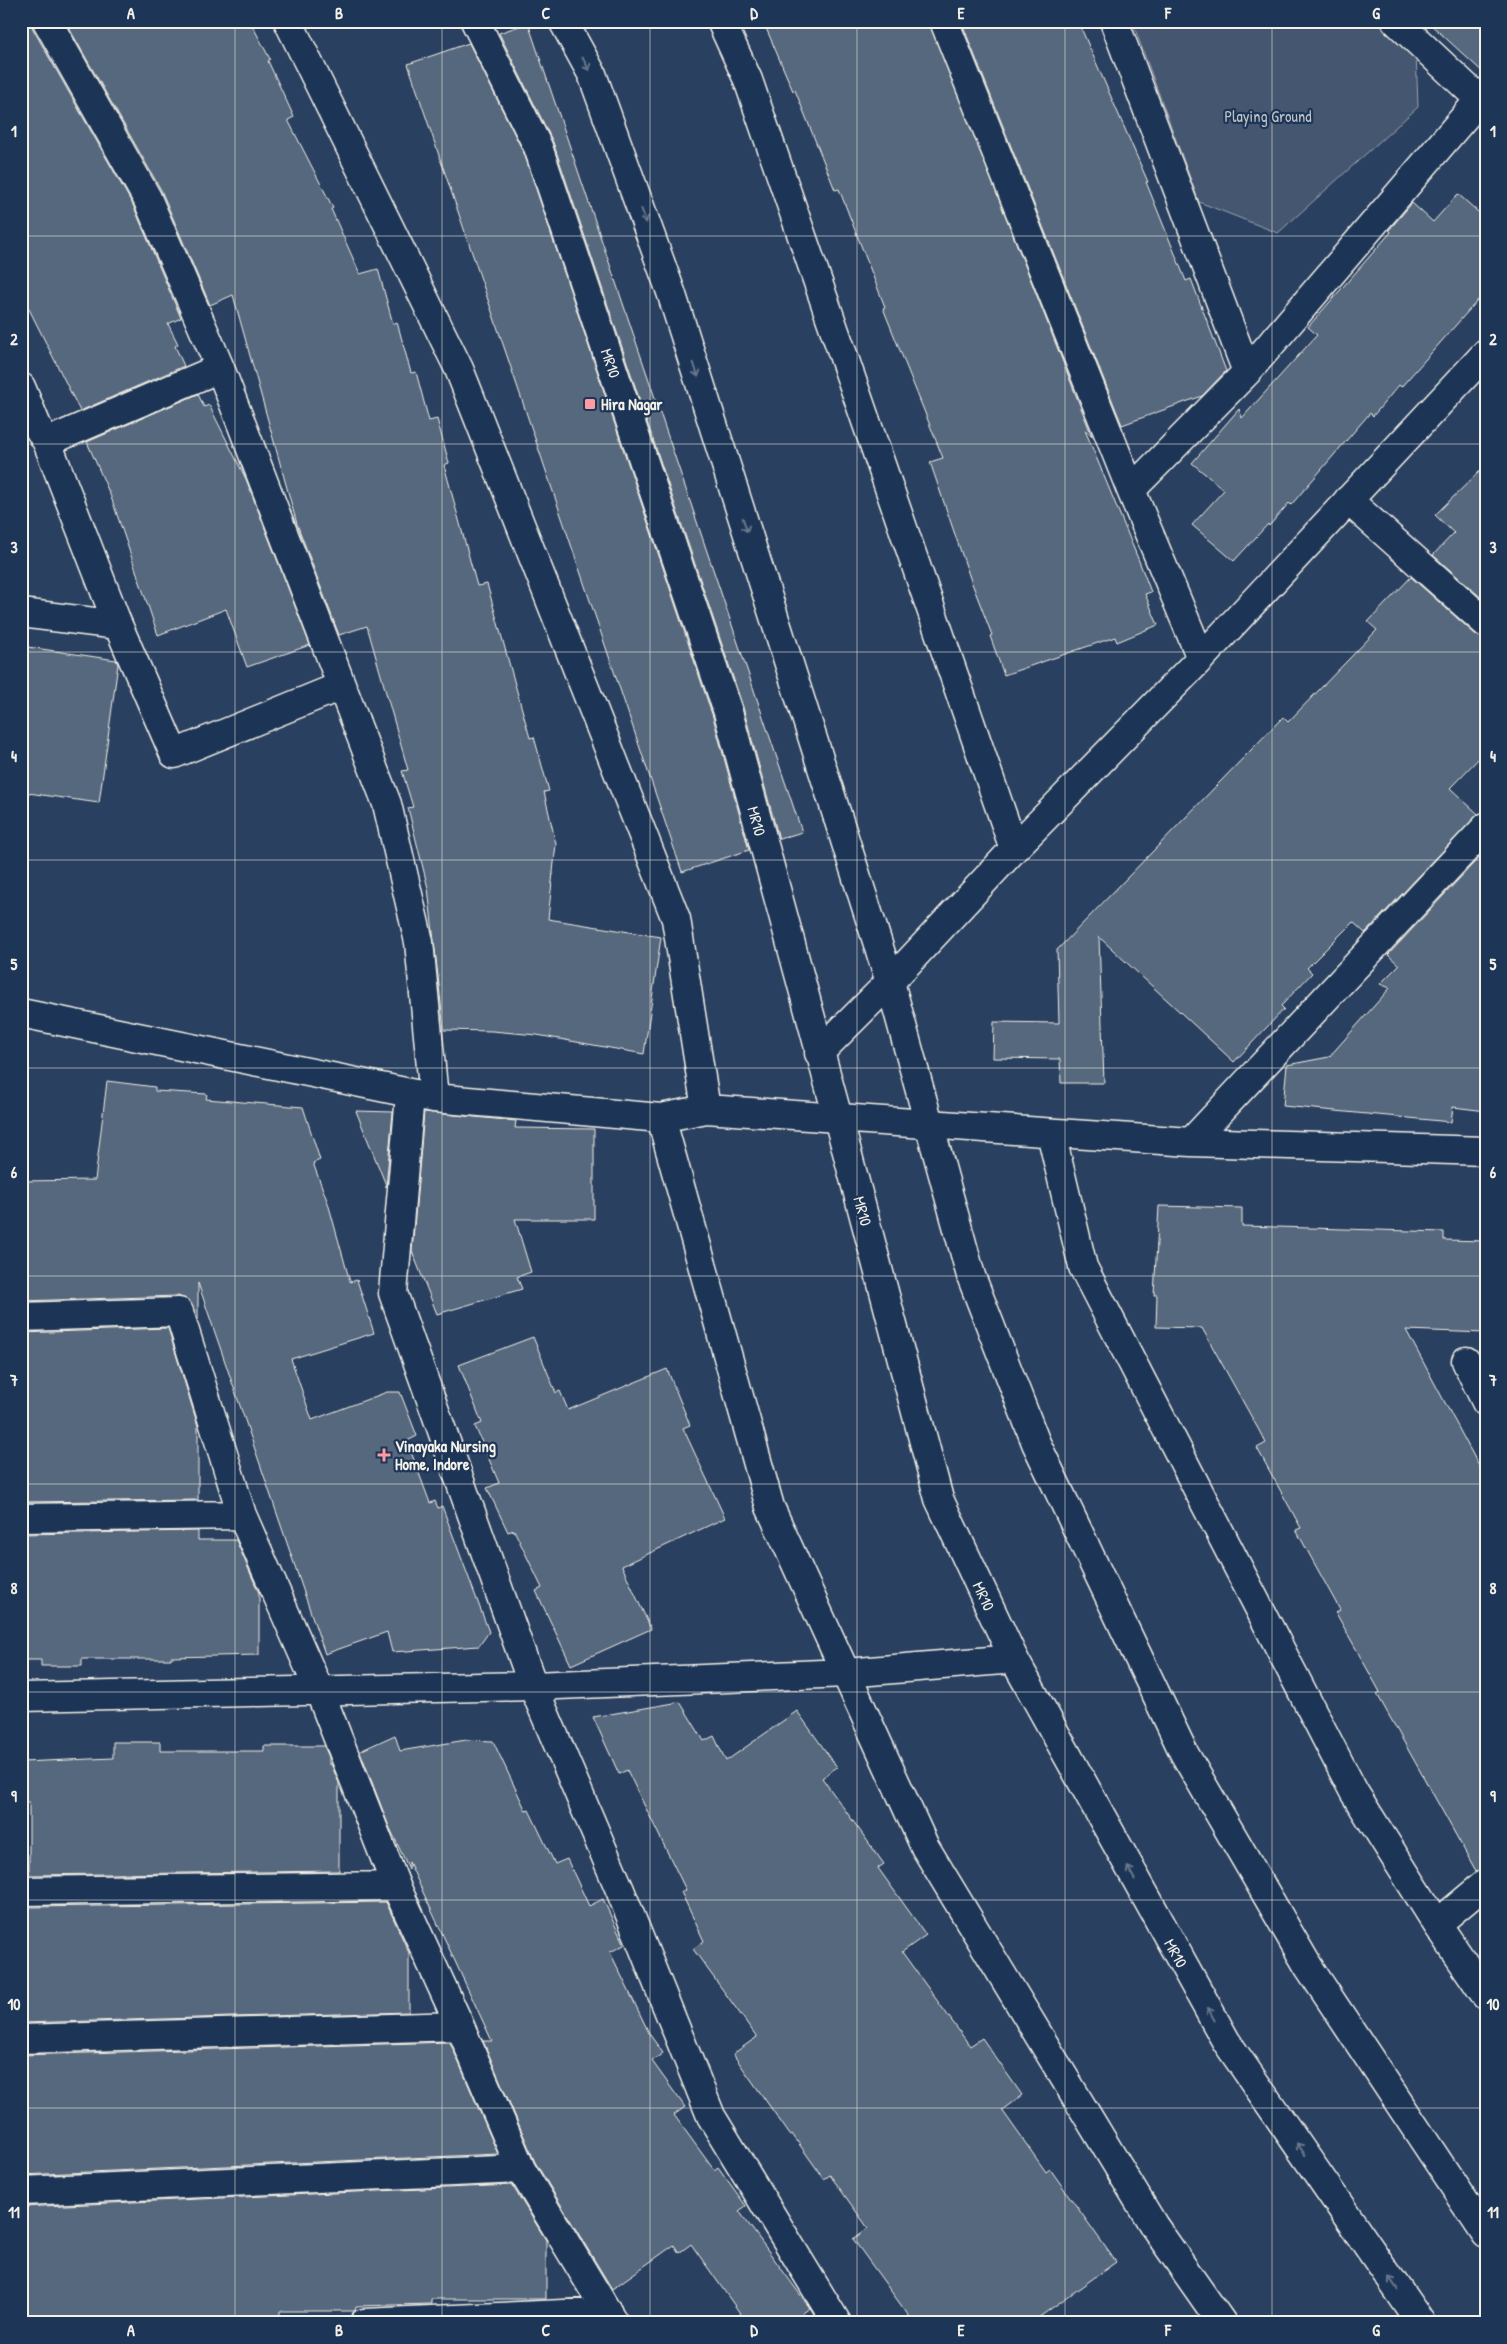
<svg xmlns="http://www.w3.org/2000/svg" width="1507" height="2344" viewBox="0 0 1507 2344" font-family="'Patrick Hand',sans-serif">
	<style>
		.green { fill: #445771; stroke: #9ca4ac }
		.building { fill: #56677d; stroke: #f4f1e8 }
		.lines { fill: none; stroke-linecap: round; stroke-linejoin: round }
		.minor-casing { stroke: #f4f1e8; stroke-width: 31 }
		.major-casing { stroke: #f4f1e8; stroke-width: 31 }
		.minor { stroke: #1d3557; stroke-width: 28 }
		.major { stroke: #1d3557; stroke-width: 28 }
		.oneway { stroke: #68778a }
		.grid { fill: none; stroke: #f4f1e8; stroke-width: 1; stroke-opacity: 0.55 }
		.poi-dot { fill: #ff9aa2; stroke: #1d3557; stroke-width: 2 }
		.labels { text-anchor: middle; stroke-width: 4.5; stroke-linejoin: round; paint-order: stroke }
		.park-label { font-size: 16px; fill: #bfc3c4; stroke: #1d3557 }
		.street-label { font-size: 16px; fill: #f4f1e8; stroke: #1d3557 }
		.poi-label { font-size: 16px; font-weight: bold; fill: #f4f1e8; stroke: #1d3557; text-anchor: start }
		.neatline { fill: none; stroke: #f4f1e8; stroke-width: 2 }
		.grid-label { font-size: 16px; text-anchor: middle; font-weight: bold; fill: #f4f1e8 }
	</style>
	<rect width="100%" height="100%" fill="#2a4060"/>
	<filter id="ink" filterUnits="userSpaceOnUse"><feTurbulence type="fractalNoise" baseFrequency=".02" numOctaves="2"/><feDisplacementMap in="SourceGraphic" scale="10" xChannelSelector="R" yChannelSelector="G"/><feConvolveMatrix kernelMatrix="1 2 1 2 8 2 1 2 1" color-interpolation-filters="sRGB"/></filter>
	<g filter="url(#ink)">
		<path class="green" d="M1132 21H1382L1416 52 1418 107 1278 233 1199 202Z"/>
		<path class="building" d="M21 21H31L33 29 133 205 181 318 168 324 178 344 175 346 184 366 80 411 21 293Z
			M65 21H250L270 59 268 61 294 117 288 120 333 208 331 209 360 274 378 269 393 324 397 322 411 373 416 372 429 421 437 419 449 463 444 465 477 586 487 584 530 738 534 737 549 791 544 792 556 844 548 919 661 937 644 1054 537 1035 492 1031 444 1030 428 888 408 808 413 807 402 771 408 770 367 626 339 635 297 524 233 295 210 305 161 190Z
			M763 21H929L1092 436 1085 430 1139 561 1151 592 1145 594 1158 625 1117 642 1115 637 1004 675 990 636 992 635 970 578 930 462 943 458 883 308 885 307 839 189 835 190 795 90 793 91Z
			M961 21H1078L1148 182H1146L1186 281 1191 279 1226 371 1202 396 1122 425Z
			M1427 21H1486V75Z
			M528 23 802 832 779 839 743 707 553 142 499 33Z
			M469 43 524 153 713 717 749 850 682 872 408 64Z
			M1458 194 1486 219V291L1401 387 1399 385 1373 416 1370 413 1291 505 1289 503 1269 526 1268 524 1234 561 1192 525 1224 490 1192 463 1239 409 1242 418 1317 335 1308 327 1391 232 1389 230 1412 203 1433 222Z
			M198 394 204 407 209 405 246 479 310 645 247 667 226 609 158 635 111 497 87 442Z
			M1486 465V602L1433 555 1454 533 1435 515Z
			M1411 577 1476 635 1486 638V751L1450 788 1478 814 1365 933 1353 922 1307 968 1312 973 1281 1006 1284 1009 1234 1062 1099 937 1104 1083H1061L1060 1059 993 1058 994 1022 1059 1023 1057 950 1283 717 1288 722 1377 630 1368 622Z
			M21 646 116 660 118 664 99 803 21 792Z
			M1486 850V1111L1453 1107 1451 1122 1283 1106 1287 1065 1329 1057 1390 988 1380 984 1399 965 1388 955Z
			M107 1081 155 1087V1091L207 1094 206 1099 303 1107 320 1160 313 1163 328 1203 350 1282 357 1280 374 1333 291 1359 312 1420 387 1392H400L417 1436 407 1441 430 1503 435 1501 438 1508 442 1506 489 1632 479 1646 392 1652 387 1632 325 1654 198 1283V1320L188 1300 178 1296 21 1301V1181L95 1180Z
			M356 1111 393 1112 386 1187V1185Z
			M424 1112 516 1121 515 1128 594 1129V1219H515L531 1272 517 1277 522 1289 437 1314 412 1251Z
			M1159 1206 1242 1208V1226L1444 1232V1240L1486 1241 1485 1333 1406 1330 1486 1479V1868L1476 1871 1377 1694 1380 1692 1336 1613 1340 1610 1296 1530 1301 1528 1257 1448 1266 1443 1202 1328 1156 1327 1157 1295H1154Z
			M168 1328 198 1426V1500L21 1502V1333Z
			M533 1337 556 1393 560 1391 568 1410 667 1369 690 1425 683 1428 725 1518 622 1566 651 1629 571 1665 536 1591 542 1588 514 1530 508 1532 487 1488 499 1483 475 1426 482 1423 459 1365Z
			M198 1531V1540H236L259 1593V1655L171 1657V1659H82V1666H41V1660H21V1534Z
			M680 1702 704 1741 714 1736 726 1761 797 1711 837 1767 822 1778 884 1864 878 1868 926 1935 902 1952 970 2046 982 2038 1022 2095 1002 2110 1046 2172 1050 2169 1116 2262 1031 2323H914L853 2239 868 2228 830 2175 824 2179 792 2134 790 2135 733 2054 757 2037 693 1949 704 1941 681 1892 686 1890 627 1770 619 1774 593 1717Z
			M395 1735 400 1751 466 1740 493 1741 526 1811 529 1810 555 1864 567 1859 589 1906 603 1899 624 1945 610 1952 650 2035 663 2053 652 2061 685 2107 674 2115 714 2170 718 2167 746 2206 739 2211 810 2308 789 2323H747L691 2244 679 2253 674 2245 612 2289 535 2162 483 2041H492L409 1862V1869L388 1824 360 1751Z
			M113 1742H160V1751H264V1746H324L329 1757V1765L331 1764 339 1783V1871L29 1875V1802H22V1762L113 1758Z
			M386 1902 409 1953V2012L21 2023V1912H29V1907Z
			M450 2042 498 2154 21 2175V2055Z
			M512 2185 546 2240V2299H431V2304L356 2306 355 2311H280V2318L21 2320V2207Z"/>
		<g class="lines">
			<defs>
				<path id="minor" d="M47 21 147 198 220 368 387 804 419 942 434 1098
					M288 21 459 369 676 919 706 1109
					M721 21 748 80 1014 849
					M944 21 1131 490 1201 658
					M1114 21 1247 372
					M1396 21 1479 99
					M21 387 37 426 47 442 118 625 174 754 341 686
					M47 442 220 368
					M1131 490 1247 372 1486 92
					M1348 500 1486 623
					M21 613 118 625
					M21 1013 434 1098 661 1118 706 1109 1191 1142 1486 1151
					M819 1053 890 982 1014 849 1201 658 1486 353
					M410 1095 393 1293 533 1686 620 1890 711 2116 837 2323
					M661 1118 770 1507 925 1847 1154 2226 1222 2323
					M1051 1133 1083 1267 1354 1792 1437 1924 1486 1996
					M1191 1142 1486 827
					M21 1317 179 1312 242 1515 319 1690 396 1886 460 2026 521 2169 614 2323
					M1466 1361 1486 1402
					M21 1518 242 1515
					M21 1697 533 1686 846 1673 1014 1659
					M21 1891 396 1886
					M1437 1924 1486 1883
					M21 2039 460 2026
					M21 2191 521 2169
					M364 2323 608 2312"/>
				<path id="major" d="M475 21 538 147 728 712 838 1118 939 1499 1014 1659 1226 2041 1421 2323
					M563 21 592 74 671 292 890 982 971 1276 1036 1443 1184 1753 1308 1966 1486 2234"/>
			</defs>
			<use href="#minor" class="minor-casing"/>
			<use href="#major" class="major-casing"/>
			<use href="#minor" class="minor"/>
			<use href="#major" class="major"/>
		</g>
		<defs><path id="oneway-shaft" d="M-6 0H5M1.5-3L5.5 0L1.5 3" fill="none" stroke-width="1.6" stroke-linecap="round" stroke-linejoin="round" transform="scale(1.25)"/></defs>
		<g class="oneway">
			<use href="#oneway-shaft" transform="translate(586 64) rotate(61)"/>
			<use href="#oneway-shaft" transform="translate(644 216) rotate(70)"/>
			<use href="#oneway-shaft" transform="translate(696 370) rotate(72)"/>
			<use href="#oneway-shaft" transform="translate(745 525) rotate(72)"/>
			<use href="#oneway-shaft" transform="translate(1131 1873) rotate(-119)"/>
			<use href="#oneway-shaft" transform="translate(1211 2014) rotate(-119)"/>
			<use href="#oneway-shaft" transform="translate(1301 2149) rotate(-125)"/>
			<use href="#oneway-shaft" transform="translate(1393 2283) rotate(-125)"/>
		</g>
	</g>
	<path class="grid" d="M235 21V2323M442 21V2323M650 21V2323M857 21V2323M1065 21V2323M1272 21V2323M21 236H1486M21 444H1486M21 652H1486M21 860H1486M21 1068H1486M21 1276H1486M21 1484H1486M21 1692H1486M21 1900H1486M21 2108H1486"/>
	<g class="poi-dot">
		<rect x="584" y="398" width="12" height="12" rx="2.5"/>
		<path d="M381.5 1447.5h5v5h5v5h-5v5h-5v-5h-5v-5h5z"/>
	</g>
	<g class="labels">
		<g class="park-label">
			<text x="1268" y="122">Playing Ground</text>
		</g>
		<g class="street-label">
			<text transform="translate(611 363) rotate(71)" y="6">MR10</text>
			<text transform="translate(757 821) rotate(75)" y="6">MR10</text>
			<text transform="translate(863 1211) rotate(75)" y="6">MR10</text>
			<text transform="translate(984 1596) rotate(65)" y="6">MR10</text>
			<text transform="translate(1176 1953) rotate(61)" y="6">MR10</text>
		</g>
		<g class="poi-label">
			<text x="601" y="410">Hira Nagar</text>
			<text x="395" y="1452">Vinayaka Nursing<tspan x="395" dy="18">Home, Indore</tspan></text>
		</g>
	</g>
	<rect width="1507" height="2344" fill="none" stroke="#1d3557" stroke-width="55"/>
	<rect x="28" y="28" width="1452" height="2288" class="neatline"/>
	<g class="grid-label">
		<text x="131" y="19">A</text>
		<text x="339" y="19">B</text>
		<text x="546" y="19">C</text>
		<text x="754" y="19">D</text>
		<text x="961" y="19">E</text>
		<text x="1168" y="19">F</text>
		<text x="1376" y="19">G</text>
		<text x="14" y="137">1</text>
		<text x="1493" y="137">1</text>
		<text x="14" y="345">2</text>
		<text x="1493" y="345">2</text>
		<text x="14" y="553">3</text>
		<text x="1493" y="553">3</text>
		<text x="14" y="762">4</text>
		<text x="1493" y="762">4</text>
		<text x="14" y="970">5</text>
		<text x="1493" y="970">5</text>
		<text x="14" y="1178">6</text>
		<text x="1493" y="1178">6</text>
		<text x="14" y="1386">7</text>
		<text x="1493" y="1386">7</text>
		<text x="14" y="1594">8</text>
		<text x="1493" y="1594">8</text>
		<text x="14" y="1802">9</text>
		<text x="1493" y="1802">9</text>
		<text x="14" y="2010">10</text>
		<text x="1493" y="2010">10</text>
		<text x="14" y="2218">11</text>
		<text x="1493" y="2218">11</text>
		<text x="131" y="2336">A</text>
		<text x="339" y="2336">B</text>
		<text x="546" y="2336">C</text>
		<text x="754" y="2336">D</text>
		<text x="961" y="2336">E</text>
		<text x="1168" y="2336">F</text>
		<text x="1376" y="2336">G</text>
	</g>
</svg>
